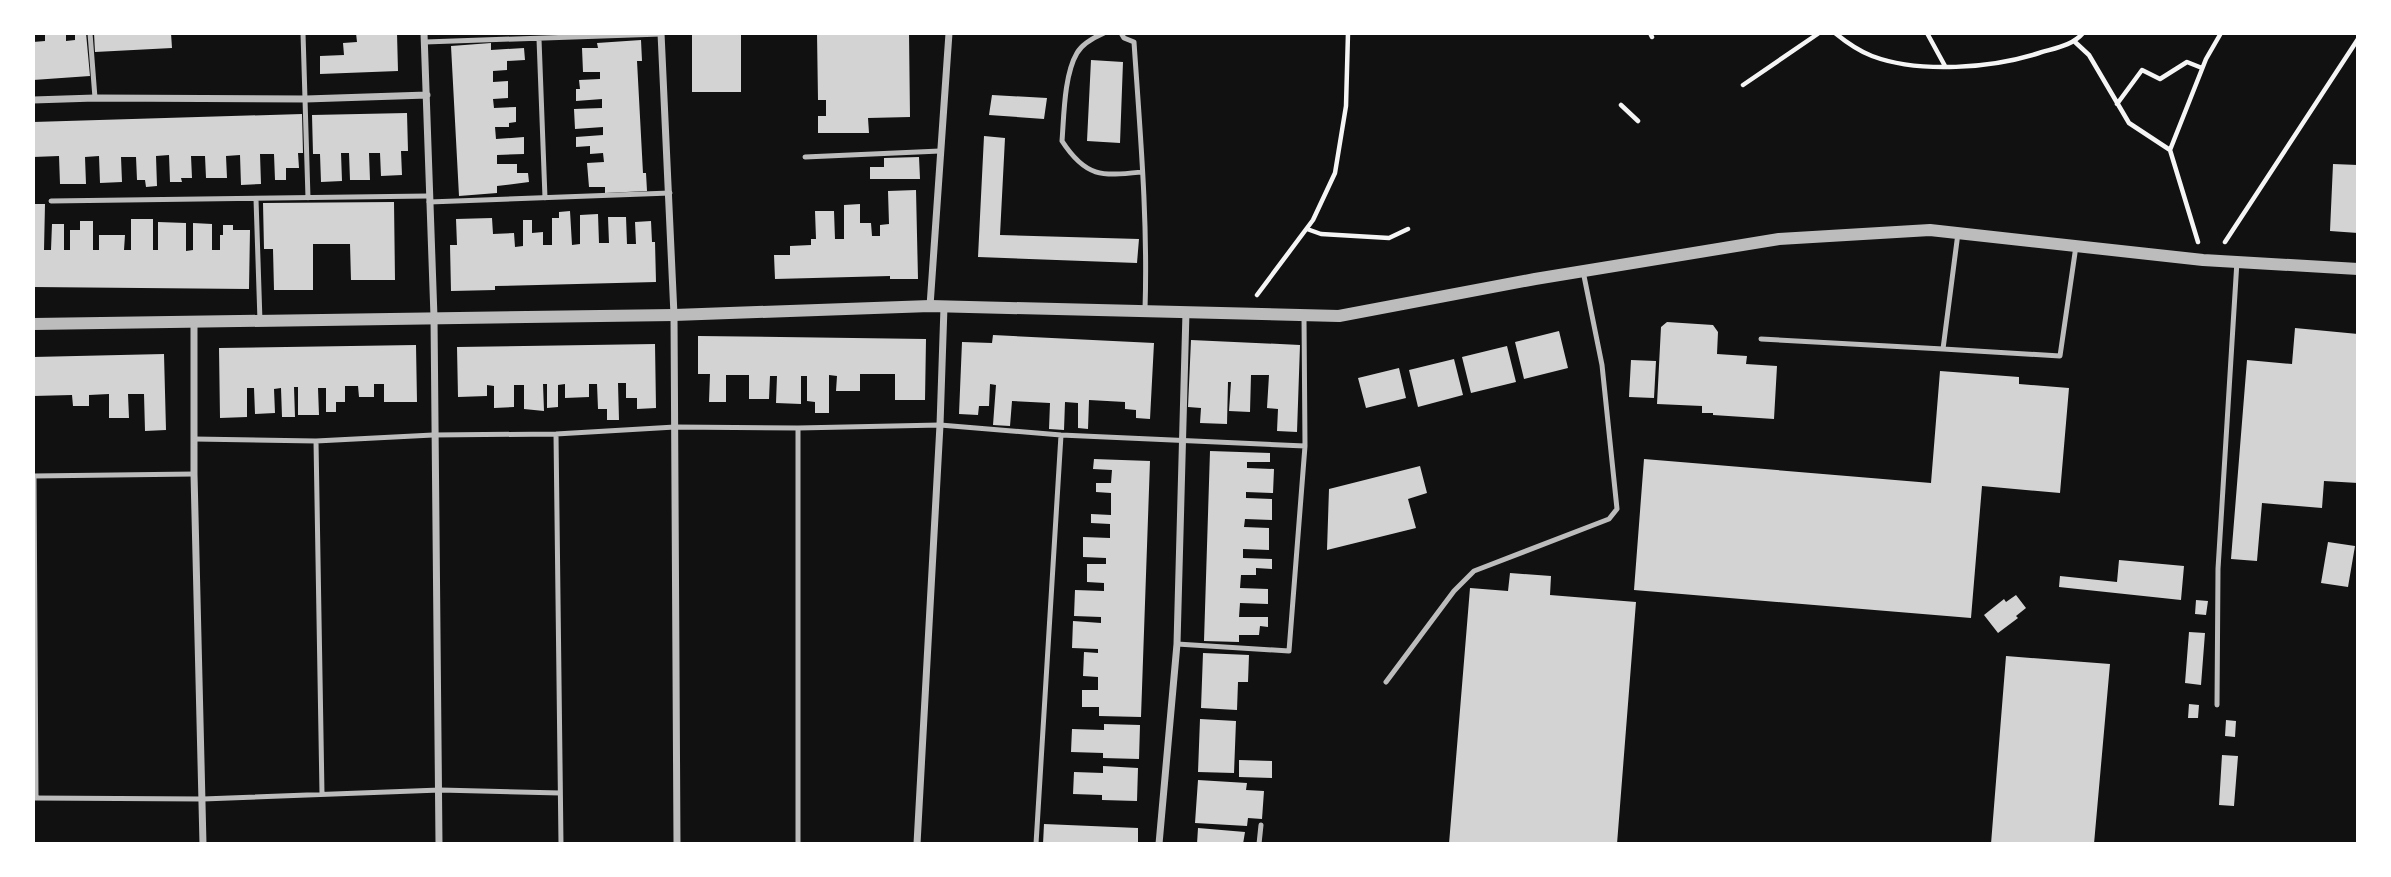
<svg xmlns="http://www.w3.org/2000/svg" width="2391" height="877" viewBox="0 0 2391 877" font-family="'Fira Sans',sans-serif">
	<style>
		.building { fill: #d3d3d3 }
		.lines { fill: none; stroke-linecap: round; stroke-linejoin: round }
		.path { stroke: #f5f5f5; stroke-width: 4.5 }
		.service { stroke: #bcbcbc; stroke-width: 5 }
		.minor { stroke: #bcbcbc; stroke-width: 7 }
		.tertiary { stroke: #bcbcbc; stroke-width: 12 }
	</style>
	<rect width="100%" height="100%" fill="#111"/>
	<path class="building" d="M45 33H66V41L75 40V33H86L90 76 33 80V42L45 41Z
		M94 33H171L172 48 95 52Z
		M356 33H397L398 71 320 74V56L344 55 343 43 357 42Z
		M692 33H741V92H692Z
		M817 33H909L910 117 868 118 869 133H818V116H826V100H818Z
		M641 40 642 61H637L643 173H646L647 191 605 193V187H589L587 163 604 162 603 153 590 154V146L576 147V137L603 135V127L575 129 574 109 602 108V99L576 101V89H580L579 80 600 79V72H583L582 48H598L597 43Z
		M491 43V50L524 48 525 60 507 61V70L493 71V82L508 81V98L493 99 494 108 516 107V122L509 123V127H495L496 139 524 137V154L497 155V164H517V173H528L529 182 497 186V193L459 196 451 46Z
		M1091 60 1123 62 1120 143 1087 141Z
		M992 95 1047 98 1044 119 989 115Z
		M407 113 408 151H401L402 175 381 176 380 153H369L370 180H350L349 153H341L342 181 321 182 320 154H313L312 115Z
		M302 114 303 153H298L299 168H286V180H275L274 154H260L261 184 241 185 240 155 226 156 227 178H206L205 156H191L192 178H181L182 182H170L169 155 156 156 157 186 146 187 145 180H137L136 157H121L122 182 100 183 99 156 85 157 86 184H60L59 156 33 157V122Z
		M984 136 1005 138 1000 235 1139 239 1137 263 978 257Z
		M919 157 920 179H870V167H884V158Z
		M2333 164 2358 165V233L2330 231Z
		M916 190 918 279H890V276L775 279 774 255H790V246L811 245V239H816L815 211H834L835 239H844V205L860 204V223H871L872 236H880V225L889 224 888 191Z
		M394 202 395 280H351L350 244H313V290H274L273 249H264L263 203Z
		M33 204H45L44 250H51L52 224H64V250H70V230H80V221H93V250H99V235H125L124 250H131V219H153V250H158V222L186 223V251L193 250V223L212 224V250H220V235H223V225H233V230H250L249 289 33 287Z
		M570 211 572 245 580 244V215L598 214 599 243H609L608 217H626L627 244H636L635 222 651 221 652 242H655L656 282 495 286V290L451 291 450 245H457L456 219 492 218 493 234 514 233 515 247 523 246V220H532V233L543 232V245H552V218H559V212Z
		M1667 322 1713 325 1718 332 1717 354 1747 356 1746 364 1777 366 1774 419 1713 415V413H1702V406L1657 404 1661 327Z
		M2295 328 2358 334V483L2324 481 2322 508 2262 503 2257 561 2231 559 2247 360 2292 364Z
		M1559 331 1568 368 1524 379 1515 342Z
		M993 335 1154 343 1150 419 1136 418V410L1125 409V402L1089 400 1088 429 1078 428V403L1065 402 1064 430 1049 429 1050 403 1012 401 1010 426 993 425 996 385 990 384 989 406H979L978 415 959 414 962 342 992 343Z
		M698 336 926 339 925 400H895V374H860V391H836L837 376 829 375V413H815V402L807 401V376H801V404L776 403 777 376H770L769 399H749V375H726V402H709L710 374H698Z
		M1191 340 1300 345 1297 432 1277 431 1278 409 1267 408 1269 375H1251L1250 412 1229 411 1231 382H1228L1227 424 1200 423 1201 408 1188 407Z
		M655 344 656 408 637 409V398H626V383H618L619 420H607V409H598L597 384H589V397L565 398V384L558 385V407L547 408V384H543L544 411 524 409V385H514V407L494 408V386L487 385V396L458 397 457 347Z
		M416 345 417 402H384V384H374V397H359L358 386H345V402H336V412H326V388H318L319 415H298V387H294L295 417H282L281 388 274 389 275 413 255 414 254 388H247V417L220 418 219 348Z
		M1507 346 1516 382 1471 393 1462 357Z
		M164 354 166 430 145 431 144 394H128L129 418H109V394L89 395V406H73L72 395 33 396V357Z
		M1454 359 1463 395 1418 407 1409 370Z
		M1631 360 1656 361 1654 398 1629 397Z
		M1399 368 1406 398 1366 408 1358 378Z
		M1940 371 2019 377V384L2069 388 2060 493 1982 486 1971 618 1634 590 1644 459 1931 483Z
		M1210 451 1270 453V462H1247V468L1274 469 1273 493 1246 492V498L1272 499V520L1245 519 1244 527 1269 528V550L1243 549V558L1272 559V569L1256 568V575H1241L1240 588 1268 589V604L1240 603 1239 617H1268V627L1260 626 1259 635H1239V642L1204 641Z
		M1094 459 1150 461 1141 717 1099 716V707H1082V690H1098V677L1083 676 1084 652 1098 653V649L1072 648 1073 621 1101 623V617L1074 616 1075 590 1104 591V583L1087 582V564H1106V558L1083 557V537L1110 538V524L1091 523V514L1111 515V493L1096 492V483H1111L1112 470 1093 469Z
		M1420 466 1427 493 1408 499 1416 528 1327 550 1329 489Z
		M2328 542 2355 546 2348 587 2321 583Z
		M2119 560 2184 566 2181 600 2059 587 2060 576 2117 582Z
		M1510 573 1551 576 1550 595 1636 602 1617 844H1449L1470 588 1508 591Z
		M2016 595 2026 608 2016 616 2018 618 1998 633 1984 615 2004 599 2006 602Z
		M2196 600 2208 601 2206 615 2195 614Z
		M2189 632 2205 633 2201 685 2185 683Z
		M1203 653 1249 655 1248 682H1238L1237 710 1201 708Z
		M2006 656 2110 664 2094 844H1991Z
		M2189 704 2199 705 2198 718H2188Z
		M1200 719 1236 721 1234 773 1198 772Z
		M2226 720 2236 721 2235 737 2225 736Z
		M1104 724 1140 725 1139 759 1103 758V753L1071 752 1072 729 1104 730Z
		M2222 755 2238 756 2234 806 2219 805Z
		M1239 760 1272 761V778L1239 777Z
		M1103 766 1138 768 1137 801 1102 800V795L1073 794 1074 772 1103 773Z
		M1198 780 1247 783 1246 790 1264 791 1262 819 1248 818 1247 826 1195 823Z
		M1044 824 1138 828V844H1043Z
		M1198 828 1245 832 1243 844H1197Z"/>
	<g class="lines">
		<path class="path" d="M1650 33 1652 37
			M1835 33C1846 42 1859 51 1872 56 1920 74 1992 68 2039 53 2055 48 2072 46 2083 33
			M1927 33 1945 66
			M2075 42 2089 55 2129 123 2170 150
			M1743 85 1819 33
			M2117 104 2142 70 2160 79 2187 62 2202 68
			M1621 105 1638 121
			M1307 229 1321 234 1389 238 1408 229
			M2198 242 2170 150 2206 59 2221 33
			M2225 242 2358 39
			M1257 295 1313 220 1335 173 1346 106 1348 33"/>
		<path class="service" d="M90 33 95 98
			M303 33 308 198
			M1104 33C1095 37 1082 44 1077 53 1064 75 1064 116 1062 141 1086 178 1102 176 1142 172
			M1121 33 1124 38 1134 42C1140 131 1148 220 1145 310
			M539 39 545 198
			M425 42 661 34
			M805 157 940 151
			M256 199 260 321
			M51 201 428 196
			M429 202 670 193
			M1761 339 1943 349 1958 233
			M1943 349 2060 356 2076 246
			M798 428V844
			M556 434 561 844
			M194 439 316 441 433 435 556 434 675 427 798 428 940 425 1061 435 1305 446
			M316 441 322 794
			M33 476 194 474
			M34 476 36 798
			M1177 644 1289 651 1305 446 1304 317
			M1386 682 1454 591 1474 571 1609 519 1617 509 1602 365 1583 271
			M2217 705 2218 569 2237 261
			M33 798 203 799 440 790 560 793
			M1036 844 1061 435
			M1259 844 1261 825"/>
		<path class="minor" d="M424 33 434 317 439 844
			M661 33 674 315 677 844
			M33 100 95 98 306 99 427 95
			M930 306 949 33
			M194 323V474L203 844
			M917 844 940 425 944 307
			M1159 844 1177 644 1186 312"/>
		<path class="tertiary" d="M33 324 674 315 930 306 1339 316 1535 279 1779 239 1930 230 2203 260 2358 269"/>
	</g>
	<rect width="2391" height="877" fill="none" stroke="#ffffff" stroke-width="70"/>
</svg>
